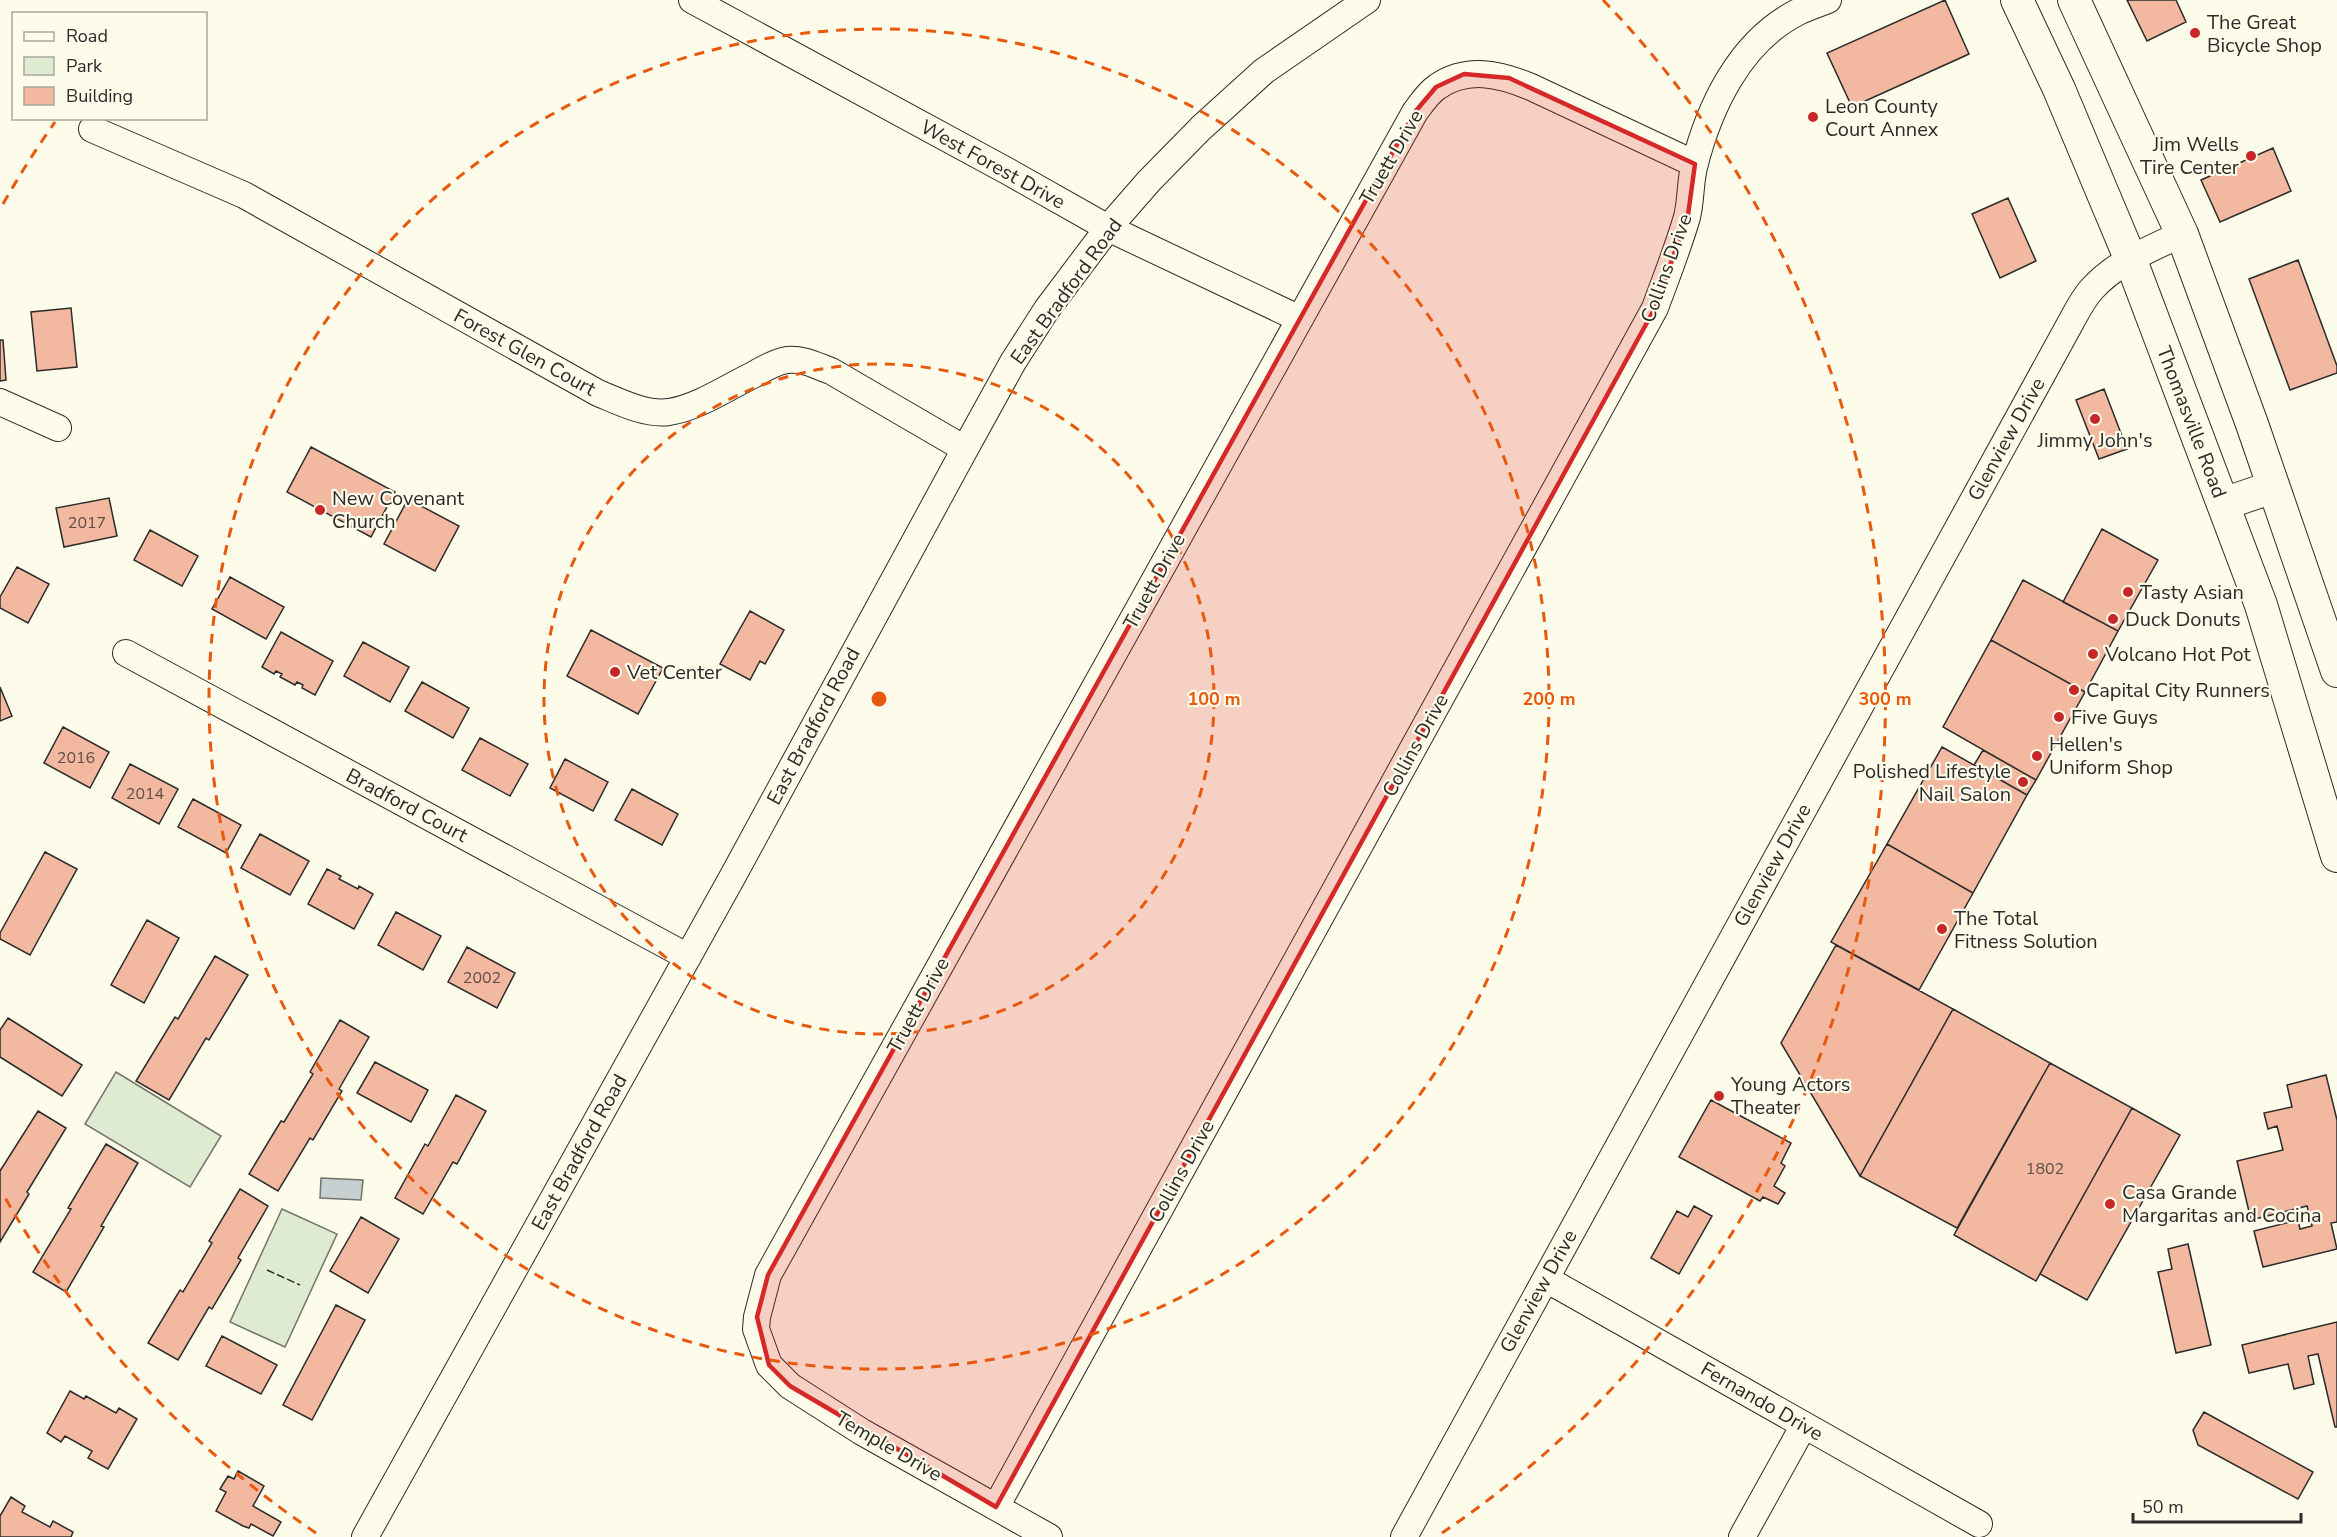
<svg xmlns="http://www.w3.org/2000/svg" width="2337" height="1537" viewBox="0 0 2337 1537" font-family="'Nunito Sans',sans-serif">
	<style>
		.green { fill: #deebd1; stroke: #74746e; stroke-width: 1.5 }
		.water { fill: #c7d0d0; stroke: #74746e; stroke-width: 1.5 }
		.building { fill: #f2b8a0; stroke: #2b2b2b; stroke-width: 1.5 }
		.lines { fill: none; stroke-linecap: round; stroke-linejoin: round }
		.minor-casing { stroke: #2b2b2b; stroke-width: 28 }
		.major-casing { stroke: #2b2b2b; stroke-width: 34 }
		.minor { stroke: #fdfbea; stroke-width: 26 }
		.major { stroke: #fdfbea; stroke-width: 32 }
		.fence { stroke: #2b2b2b; stroke-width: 1.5; stroke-dasharray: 8 3; stroke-linecap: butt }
		.marked { fill: #d62828; fill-opacity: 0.2; stroke: #d62828; stroke-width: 4.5; stroke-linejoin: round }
		.ring { fill: none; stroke: #e8590c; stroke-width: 3; stroke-dasharray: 10 8 }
		.poi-dot { fill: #c62828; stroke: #fdfbea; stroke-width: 2 }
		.labels { text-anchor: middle; stroke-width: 4.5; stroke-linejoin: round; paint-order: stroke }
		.number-label { font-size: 16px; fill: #5d4e48 }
		.poi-label { font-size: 20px; fill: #2b2b2b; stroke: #fdfbea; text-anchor: start }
		.street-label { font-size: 20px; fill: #2b2b2b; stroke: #fdfbea }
		.centre { fill: #e8590c; stroke: #fdfbea; stroke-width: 3 }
		.ring-label { font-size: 18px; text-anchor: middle; font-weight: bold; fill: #e8590c; stroke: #fdfbea; stroke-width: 4.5; stroke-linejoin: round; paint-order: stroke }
	</style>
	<rect width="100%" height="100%" fill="#fdfbea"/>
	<path class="green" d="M116 1072 221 1136 190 1187 85 1124Z
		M282 1209 337 1234 285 1347 230 1322Z"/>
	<path class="water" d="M321 1178 363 1180 361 1200 320 1198Z"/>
	<path class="building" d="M1945 0 1969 54 1852 107 1827 53Z
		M2127 0H2176L2186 22 2147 41Z
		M2273 148 2291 191 2220 222 2201 180Z
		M2008 198 2036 261 2000 278 1972 214Z
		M2298 260 2337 366V373L2290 390 2249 279Z
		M71 308 77 367 37 371 31 312Z
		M0 340H3L6 380 0 381Z
		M2104 389 2127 449 2099 459 2076 400Z
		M311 447 395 492 371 537 287 492Z
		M109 498 117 536 64 547 56 508Z
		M408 499 459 526 435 571 384 544Z
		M2102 529 2158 560 2118 631 2063 602Z
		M150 530 198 556 182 586 134 560Z
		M17 567 49 584 28 623 0 608V597Z
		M230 577 284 607 266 639 212 609Z
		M2023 580 2118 631 2085 692 1991 640Z
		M750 611 784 630 765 664 760 661 750 680 720 664Z
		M591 630 663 668 638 714 567 676Z
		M281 632 333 661 315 695 302 688 303 685 297 682 295 685 280 677 282 674 276 671 274 674 262 667Z
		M1991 640 2085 692 2036 780 1943 727Z
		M363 642 409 667 390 702 344 676Z
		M422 682 469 708 453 738 405 711Z
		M0 687 12 716 0 721Z
		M63 727 109 752 90 788 44 763Z
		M480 738 528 764 510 796 462 770Z
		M1942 747 2027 795 1973 893 1887 844Z
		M1983 750 2036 780 2027 795 1974 765Z
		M565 759 608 782 593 811 550 788Z
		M130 764 178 789 159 824 112 798Z
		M632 789 678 814 662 845 615 820Z
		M193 799 241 825 226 853 178 827Z
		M260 834 309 861 290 895 241 868Z
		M1887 844 1973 893 1919 990 1831 942Z
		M45 852 77 869 30 955 0 939V933Z
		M327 869 341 876 339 879 358 889 359 886 373 894 354 929 308 904Z
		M396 912 441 936 423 970 378 945Z
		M147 920 179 938 144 1003 111 985Z
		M1836 945 1953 1009 1860 1176 1781 1043Z
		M467 947 515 973 497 1008 448 982Z
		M215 956 248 975 209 1040 206 1038 169 1100 136 1081 175 1017 178 1019Z
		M1953 1009 2050 1063 1957 1228 1860 1176Z
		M8 1018 82 1065 62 1096 0 1057V1030Z
		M340 1020 369 1037 339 1089 342 1091 313 1140 310 1138 278 1191 249 1174 281 1121 284 1122 313 1074 310 1072Z
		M375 1062 428 1090 411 1122 357 1093Z
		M2050 1063 2132 1108 2036 1281 1954 1235Z
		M2326 1075 2337 1120V1222L2331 1223 2337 1249 2263 1267 2254 1231 2298 1220 2300 1229 2312 1226 2307 1206 2251 1220 2237 1161 2283 1150 2277 1126 2268 1129 2264 1113 2292 1107 2287 1085Z
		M456 1095 486 1111 457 1164 453 1162 423 1214 395 1198 425 1144 428 1146Z
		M1711 1100 1791 1143 1781 1163 1785 1166 1774 1186 1785 1193 1778 1204 1763 1197 1760 1201 1679 1157Z
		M2132 1108 2180 1135 2087 1300 2040 1274Z
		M38 1111 66 1128 27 1192 29 1194 0 1242V1171Z
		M106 1144 138 1163 101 1226 104 1227 66 1292 33 1272 71 1209 68 1208Z
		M240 1189 268 1206 238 1258 241 1260 212 1309 209 1307 178 1360 148 1343 180 1290 183 1292 212 1243 209 1241Z
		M1694 1206 1712 1216 1679 1274 1651 1258 1677 1211 1688 1217Z
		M361 1217 399 1239 368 1293 330 1271Z
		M2188 1244 2211 1345 2176 1353 2158 1272 2172 1269 2168 1249Z
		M336 1305 365 1320 312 1420 283 1405Z
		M2337 1322V1427H2335L2318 1354 2308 1356 2314 1384 2294 1389 2288 1364 2249 1373 2242 1345Z
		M222 1336 277 1365 261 1394 206 1366Z
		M70 1391 84 1399 86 1396 116 1413 119 1408 137 1419 108 1469 88 1458 92 1451 65 1436 61 1442 47 1433Z
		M2204 1412 2313 1472 2298 1499 2198 1445 2193 1430Z
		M238 1471 264 1486 253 1506 281 1522 273 1536 251 1524 249 1528 243 1526 216 1511 226 1492 220 1489 228 1476 234 1479Z
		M11 1497 25 1506 22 1512 50 1527 53 1521 73 1532 71 1537H0V1516Z"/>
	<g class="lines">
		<defs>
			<path id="minor" d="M692 0 1009 172 1108 228 1300 319
				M92 129 244 195 598 393C620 402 645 415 669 412 699 407 726 388 753 375 763 369 775 362 787 360 802 358 817 366 831 371L965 449
				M0 402 58 428
				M126 653 688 957
				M1546 1279 1979 1524
				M996 1507 1655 308C1666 278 1678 248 1687 217 1691 201 1690 184 1694 167 1709 107 1740 41 1798 12 1808 7 1818 4 1828 0
				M365 1537 734 874 965 449 1013 362 1047 309 1108 228 1149 181 1201 128 1264 71 1367 0
				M1049 1537 862 1432 790 1386 769 1365 756 1329 757 1317 768 1275 1415 112C1421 104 1428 93 1437 87 1467 66 1500 74 1531 87L1695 164
				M1404 1537 2071 322C2077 311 2083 299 2091 290 2116 262 2150 249 2182 234
				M1742 1537 1804 1425"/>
			<path id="major" d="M2017 0 2059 89 2130 258 2261 605 2337 856
				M2074 0 2182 234 2252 424 2337 671
				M2223 504 2273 487"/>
		</defs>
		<use href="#minor" class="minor-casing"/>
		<use href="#major" class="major-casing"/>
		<use href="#minor" class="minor"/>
		<use href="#major" class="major"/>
		<path class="fence" d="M267 1270 300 1285"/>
	</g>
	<path class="marked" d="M1464 74 1509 78 1695 164 1688 215 1655 308 996 1507 790 1386 769 1365 757 1317 768 1275 1415 112 1436 87Z"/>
	<g class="ring">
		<circle cx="879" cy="699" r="335"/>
		<circle cx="879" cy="699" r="670"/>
		<path d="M316 1533A1006 1006 0 0 1 3 1194M3 204A1006 1006 0 0 1 55 122M1603 0A1006 1006 0 0 1 1442 1533"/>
	</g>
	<g class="poi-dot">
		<circle cx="2195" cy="33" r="6"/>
		<circle cx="1813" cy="117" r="6"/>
		<circle cx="2251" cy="156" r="6"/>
		<circle cx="2095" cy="419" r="6"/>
		<circle cx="320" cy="510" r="6"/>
		<circle cx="2128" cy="592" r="6"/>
		<circle cx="2113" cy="619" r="6"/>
		<circle cx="2093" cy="654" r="6"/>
		<circle cx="615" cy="672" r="6"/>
		<circle cx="2074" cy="690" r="6"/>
		<circle cx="2059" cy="717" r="6"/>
		<circle cx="2037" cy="756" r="6"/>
		<circle cx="2023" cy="782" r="6"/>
		<circle cx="1942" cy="929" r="6"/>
		<circle cx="1719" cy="1096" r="6"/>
		<circle cx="2110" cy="1204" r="6"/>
	</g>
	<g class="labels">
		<g class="number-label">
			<text x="87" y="528">2017</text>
			<text x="76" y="763">2016</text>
			<text x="145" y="799">2014</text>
			<text x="482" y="983">2002</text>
			<text x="2045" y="1174">1802</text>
		</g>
		<g class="poi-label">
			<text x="2207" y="29">The Great<tspan x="2207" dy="23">Bicycle Shop</tspan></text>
			<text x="1825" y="113">Leon County<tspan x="1825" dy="23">Court Annex</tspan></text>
			<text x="2239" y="151" text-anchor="end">Jim Wells<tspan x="2239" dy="23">Tire Center</tspan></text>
			<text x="2095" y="447" text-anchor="middle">Jimmy John's</text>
			<text x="332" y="505">New Covenant<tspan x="332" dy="23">Church</tspan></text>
			<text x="2140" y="599">Tasty Asian</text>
			<text x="2125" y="626">Duck Donuts</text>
			<text x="2105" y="661">Volcano Hot Pot</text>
			<text x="627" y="679">Vet Center</text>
			<text x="2086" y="697">Capital City Runners</text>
			<text x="2071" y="724">Five Guys</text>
			<text x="2049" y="751">Hellen's<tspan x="2049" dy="23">Uniform Shop</tspan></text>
			<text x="2011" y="778" text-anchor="end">Polished Lifestyle<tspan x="2011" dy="23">Nail Salon</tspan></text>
			<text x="1954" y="925">The Total<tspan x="1954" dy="23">Fitness Solution</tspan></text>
			<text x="1731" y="1091">Young Actors<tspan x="1731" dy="23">Theater</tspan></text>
			<text x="2122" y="1199">Casa Grande<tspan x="2122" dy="23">Margaritas and Cocina</tspan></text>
		</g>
		<g class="street-label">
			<text transform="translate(1391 157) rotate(-60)" y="7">Truett Drive</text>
			<text transform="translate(993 164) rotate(29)" y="7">West Forest Drive</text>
			<text transform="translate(1666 268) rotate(-70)" y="7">Collins Drive</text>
			<text transform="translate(1066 291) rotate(-54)" y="7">East Bradford Road</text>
			<text transform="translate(525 352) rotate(29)" y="7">Forest Glen Court</text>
			<text transform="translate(2192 422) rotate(69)" y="7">Thomasville Road</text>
			<text transform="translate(2006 439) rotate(-61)" y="7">Glenview Drive</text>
			<text transform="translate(1154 581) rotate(-61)" y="7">Truett Drive</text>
			<text transform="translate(813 726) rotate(-62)" y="7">East Bradford Road</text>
			<text transform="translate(1415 745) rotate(-61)" y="7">Collins Drive</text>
			<text transform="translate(407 805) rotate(28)" y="7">Bradford Court</text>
			<text transform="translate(1772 865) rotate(-61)" y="7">Glenview Drive</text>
			<text transform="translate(918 1005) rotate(-61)" y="7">Truett Drive</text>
			<text transform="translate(579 1152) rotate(-61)" y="7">East Bradford Road</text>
			<text transform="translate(1181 1171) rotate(-61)" y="7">Collins Drive</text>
			<text transform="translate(1538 1291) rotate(-61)" y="7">Glenview Drive</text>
			<text transform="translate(1762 1401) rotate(30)" y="7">Fernando Drive</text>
			<text transform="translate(889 1446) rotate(30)" y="7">Temple Drive</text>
		</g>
	</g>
	<circle cx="879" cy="699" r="9" class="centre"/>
	<g class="ring-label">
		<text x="1214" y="705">100 m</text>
		<text x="1549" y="705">200 m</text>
		<text x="1885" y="705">300 m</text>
	</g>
	<rect x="12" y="12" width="195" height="108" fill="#fdfbea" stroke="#a9a89e" stroke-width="1.5"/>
	<rect x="24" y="32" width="30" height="9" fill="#fdfbea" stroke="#a9a89e" stroke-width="1.5"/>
	<text x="66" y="42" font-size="18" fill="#2b2b2b">Road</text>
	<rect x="24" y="57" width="30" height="18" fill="#deebd1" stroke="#a9a89e" stroke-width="1.5"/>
	<text x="66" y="72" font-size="18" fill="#2b2b2b">Park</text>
	<rect x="24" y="87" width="30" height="18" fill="#f2b8a0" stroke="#a9a89e" stroke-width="1.5"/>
	<text x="66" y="102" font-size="18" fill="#2b2b2b">Building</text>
	<path d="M2133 1513v9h168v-9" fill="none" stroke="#2b2b2b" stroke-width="3"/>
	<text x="2142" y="1513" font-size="18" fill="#2b2b2b" stroke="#fdfbea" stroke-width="4.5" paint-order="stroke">50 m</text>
</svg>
